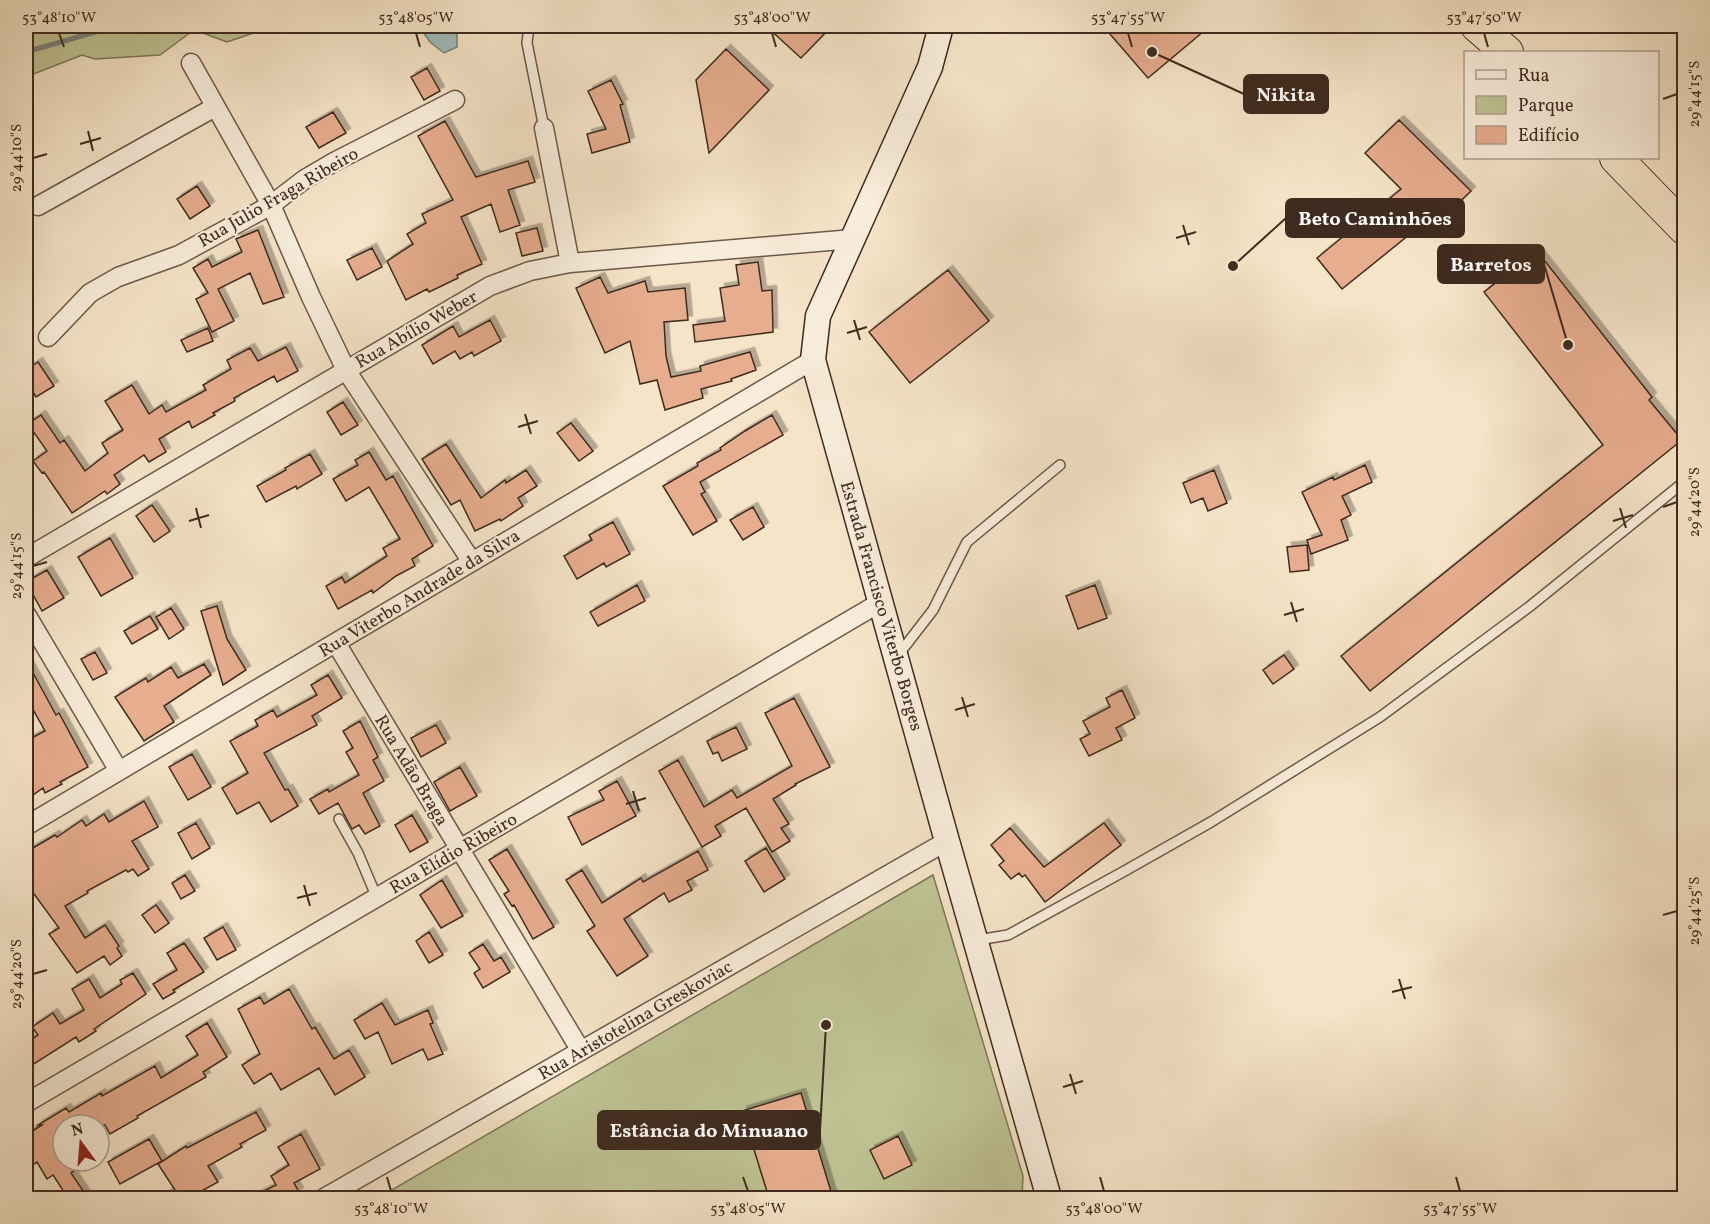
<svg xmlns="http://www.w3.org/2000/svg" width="1710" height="1224" viewBox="0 0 1710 1224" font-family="Vollkorn,serif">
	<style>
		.green { fill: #bfc394; stroke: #7f775a; stroke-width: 1.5 }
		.water { fill: #9fbdbe; stroke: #79837e; stroke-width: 1.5 }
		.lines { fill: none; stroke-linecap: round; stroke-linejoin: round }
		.stream { stroke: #79837e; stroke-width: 5 }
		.building { fill: #e6ad8e; stroke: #3f2b1f; stroke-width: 1.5; filter: url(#shadow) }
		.lane-casing { stroke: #6c5949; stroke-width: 12 }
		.street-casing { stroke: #6c5949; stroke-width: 21 }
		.secondary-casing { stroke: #3f2b1f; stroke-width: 27 }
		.highway-casing { stroke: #3f2b1f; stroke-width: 34 }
		.lane { stroke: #f8eddb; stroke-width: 9 }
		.street { stroke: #f8eddb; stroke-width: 18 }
		.secondary { stroke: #f8eddb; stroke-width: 24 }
		.highway { stroke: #f5e4c8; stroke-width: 32 }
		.ticks { fill: none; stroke: #3f2b1f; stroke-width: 2 }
		.labels { text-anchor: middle; stroke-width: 4.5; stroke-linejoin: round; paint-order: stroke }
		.street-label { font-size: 18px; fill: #3f2b1f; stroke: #f8eddb }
		.leader { fill: none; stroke: #3f2b1f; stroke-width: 2 }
		.callout-dot { fill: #3f2b1f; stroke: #f8eddb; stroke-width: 2 }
		.callout { fill: #3f2b1f; stroke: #3f2b1f; stroke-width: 2 }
		.callout-label { font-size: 20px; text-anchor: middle; font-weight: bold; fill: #fff }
		.neatline { fill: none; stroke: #3f2b1f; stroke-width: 2 }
		.ticks-label { font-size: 15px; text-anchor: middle; fill: #3f2b1f }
	</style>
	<defs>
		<filter id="shadow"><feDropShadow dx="4.5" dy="-4.5" stdDeviation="0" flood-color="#0004"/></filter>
	</defs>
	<rect width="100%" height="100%" fill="#f5e4c8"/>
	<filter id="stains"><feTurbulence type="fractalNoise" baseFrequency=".00333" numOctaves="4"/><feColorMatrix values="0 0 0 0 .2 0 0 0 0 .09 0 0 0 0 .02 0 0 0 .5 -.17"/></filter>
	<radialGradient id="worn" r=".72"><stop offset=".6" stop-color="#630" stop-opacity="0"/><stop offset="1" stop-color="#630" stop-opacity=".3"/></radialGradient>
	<path class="green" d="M26 26H274L227 42 203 33 191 32 160 55 95 59 82 55 26 77Z
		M933 875 1023 1176 1022 1198H378Z"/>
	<path class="water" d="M419 26H457V47L444 53 430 42Z"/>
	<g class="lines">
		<path class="stream" d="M26 52 116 26"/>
	</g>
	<path class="building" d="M766 26H832L801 58Z
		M1103 26H1210L1148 78Z
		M726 49 769 90 709 153 696 80Z
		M427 68 440 91 424 100 411 77Z
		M611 80 623 104 620 105 630 142 592 153 587 134 606 129 588 91Z
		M333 112 346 133 319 148 306 127Z
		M1399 120 1471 191 1437 224 1430 218 1342 289 1317 258 1401 189 1365 153Z
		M445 121 476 177 528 161 535 182 508 190 520 225 500 232 491 204 461 217 482 264 457 275 458 278 429 292 427 289 406 300 387 261 413 244 407 234 426 223 422 214 453 200 418 136Z
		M197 186 210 206 190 219 177 199Z
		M537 228 543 251 522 256 516 233Z
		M258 230 284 297 263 304 250 273 218 289 234 321 212 332 196 299 208 293 193 268 208 259 212 267 242 252 236 239Z
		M372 248 382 267 357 280 347 260Z
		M1537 251 1652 397 1649 400 1682 440 1370 691 1341 656 1603 445 1484 292Z
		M758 262 762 291 772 290 773 332 695 342 693 325 725 321 720 288 739 285 736 265Z
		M948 270 989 321 910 383 869 332Z
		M600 277 608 293 645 281 648 292 685 288 688 320 664 322 666 356 671 377 701 371 700 366 750 352 756 370 731 379 732 381 701 389 703 398 665 410 657 380 640 384 630 341 605 353 576 288Z
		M490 320 501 341 474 356 472 352 460 359 455 351 433 364 422 345 453 326 459 337Z
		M208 328 213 341 187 352 181 340Z
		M286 347 298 371 277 382 274 376 234 398 235 401 213 413 215 415 192 428 189 421 159 439 166 452 149 462 144 455 114 475 120 484 107 494 105 491 72 513 44 472 42 473 33 461 47 451 28 424 41 415 60 443 64 440 85 471 108 453 102 443 123 430 105 401 132 385 149 414 162 405 166 412 206 390 203 385 231 369 227 360 250 348 258 361Z
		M38 362 54 386 36 397 26 380V370Z
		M343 402 358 425 341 435 327 412Z
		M772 415 783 435 700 482 705 492 701 494 717 521 693 535 663 486 698 466 697 463 721 450 720 448 745 431Z
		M571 423 593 451 579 461 557 433Z
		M446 444 481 498 505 480 506 483 526 470 537 486 518 498 523 506 501 521 500 519 475 531 460 500 451 505 422 459Z
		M369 452 386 480 393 476 433 546 412 559 415 566 396 576 373 593 372 590 338 609 326 586 342 577 345 583 387 556 383 548 400 539 369 487 346 501 333 479 358 465 355 460Z
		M310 454 322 474 297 489 296 486 266 502 257 486 286 470 285 468Z
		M1365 465 1372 482 1342 496 1351 515 1341 520 1348 540 1311 554 1307 540 1322 535 1302 492 1333 477 1334 480Z
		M1214 470 1227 503 1208 511 1203 498 1191 503 1183 483Z
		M152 505 170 531 154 542 136 516Z
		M753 507 764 527 743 540 730 520Z
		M613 522 630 554 606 567 604 563 577 579 564 556 592 540 589 535Z
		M110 538 133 578 101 596 78 557Z
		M1307 545 1309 570 1290 572 1287 547Z
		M47 570 64 598 42 611 26 582Z
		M637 585 645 601 598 626 590 612Z
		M1095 585 1107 618 1078 629 1066 596Z
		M217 606 227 639 246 670 223 685 201 611Z
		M171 608 184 629 169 639 156 617Z
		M150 616 158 629 132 644 124 631Z
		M95 652 107 673 93 680 81 659Z
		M1284 655 1294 669 1273 684 1263 670Z
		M26 660 56 715 59 713 88 767 60 782 62 784 45 793 43 788 26 800V741L45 731 26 697Z
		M204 664 211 675 164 706 174 722 144 741 115 697 146 678 148 682 171 667 178 678Z
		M328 675 342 698 312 716 317 725 264 753 285 790 288 789 298 806 271 822 259 802 237 814 222 788 248 773 230 741 258 726 255 720 273 710 277 717 317 695 311 685Z
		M1122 690 1135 718 1116 728 1122 740 1089 756 1080 739 1090 734 1083 721 1110 707 1106 698Z
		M794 698 830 767 795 784 796 785 773 799 789 824 781 828 790 841 772 852 746 808 715 826 721 836 702 847 659 771 678 760 704 807 732 790 737 798 792 766 765 713Z
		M360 721 378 757 373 760 384 781 363 793 380 826 365 834 359 825 352 829 338 803 319 814 310 799 328 789 329 792 359 775 346 752 353 748 343 731Z
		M436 725 446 743 421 757 411 738Z
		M736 727 747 749 722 761 718 752 713 754 707 741Z
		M192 754 211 787 188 800 169 767Z
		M460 767 477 796 450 811 434 782Z
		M617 781 636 816 582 845 568 817 604 800 599 791Z
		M144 801 158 827 132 841 149 869 138 876 133 869 128 872 126 870 87 891 88 893 65 906 85 938 105 925 119 946 117 948 122 956 110 965 104 956 77 973 49 934 59 928 26 883V852L55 835 57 837 82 820 86 826 104 814 109 822Z
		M412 815 428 842 410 852 395 825Z
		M196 823 210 848 192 859 178 833Z
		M1104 823 1121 845 1045 902 1025 875 1022 877 1019 873 1011 879 999 865 1004 861 991 845 1010 828 1044 867Z
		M766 848 785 879 764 892 745 861Z
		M507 849 554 927 533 939 514 905 512 906 504 894 509 891 489 860Z
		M698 851 708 870 687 881 692 890 669 902 664 893 624 919 648 956 617 976 587 931 595 926 566 880 582 870 602 903 641 878 643 882Z
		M185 875 195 891 181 899 172 883Z
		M442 880 463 916 441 928 420 895Z
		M156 905 169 923 155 933 142 915Z
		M223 927 236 950 217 960 204 938Z
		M429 932 443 955 429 963 416 941Z
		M184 943 204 972 173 990 175 992 163 999 153 984 177 970 167 953Z
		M483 944 494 961 501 957 510 972 483 988 474 973 480 969 469 953Z
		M133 973 146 994 94 1029 96 1031 79 1042 76 1037 26 1069V1043L38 1035 32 1027 53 1013 60 1024 84 1010 72 989 89 979 100 998 122 984 120 980Z
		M289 989 312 1029 315 1027 334 1059 349 1050 365 1077 335 1095 319 1068 281 1090 271 1073 254 1084 242 1065 260 1054 238 1009 260 997 264 1004Z
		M382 1003 395 1025 428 1010 433 1023 430 1024 443 1054 428 1060 423 1049 392 1064 378 1032 365 1039 354 1020Z
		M207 1023 227 1057 203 1072 206 1077 137 1116 138 1118 110 1134 105 1125H63V1161H89L71 1173 88 1198H68L53 1175 47 1179 37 1162 26 1169V1135L42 1125H38L66 1108 69 1112 101 1093 102 1096 155 1066 161 1078 198 1055 186 1036Z
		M801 1093 833 1198H769L742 1111Z
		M256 1112 266 1130 240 1144 242 1147 208 1166 218 1182 189 1198H159L175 1190 158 1164 186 1146 187 1148Z
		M301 1134 320 1169 294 1183 299 1192 288 1198H251L276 1185 271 1176 289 1165 278 1147Z
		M898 1136 912 1165 884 1179 870 1150Z
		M149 1139 162 1161 120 1184 108 1162Z"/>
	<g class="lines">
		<defs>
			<path id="lane" d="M529 26 527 43 544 128
				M899 654 933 610 967 542 1060 465
				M339 819 358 853 377 898
				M978 940 1008 935 1121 873 1211 822 1380 717 1529 607 1684 482"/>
			<path id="street" d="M191 63 271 205 311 297 346 370 472 562
				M544 128 570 263
				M38 206 215 107
				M48 337 90 293 118 277 179 255 271 205 305 179 334 162 455 100
				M26 558 490 286 530 271 570 263 853 239
				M26 614 119 771
				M336 643 581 1051
				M26 826 813 360
				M26 1103 881 602
				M324 1198 947 841"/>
			<path id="secondary" d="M941 26 930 67 818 316 813 360 947 841 1049 1198"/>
			<path id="highway" d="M1477 26 1507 52
				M1616 158 1684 228"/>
		</defs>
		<use href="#lane" class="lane-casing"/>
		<use href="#street" class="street-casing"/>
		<use href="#secondary" class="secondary-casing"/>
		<use href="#highway" class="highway-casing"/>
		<use href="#lane" class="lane"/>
		<use href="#street" class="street"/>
		<use href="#secondary" class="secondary"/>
		<use href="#highway" class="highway"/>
	</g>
	<path class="ticks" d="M59 33 64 47M416 33 420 47M772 33 776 47M1128 33 1132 47M1484 33 1488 47M1663 99 1677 94M88 131 93 151M80 144 101 138M33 158 47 154M1183 225 1189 245M1176 238 1196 232M854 320 860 340M847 333 867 327M525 414 531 434M518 427 538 421M1663 507 1677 502M196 508 201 528M1620 508 1626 528M189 521 209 515M1613 521 1633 515M33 566 47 562M1291 602 1297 622M1284 615 1304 609M962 697 968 717M955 710 975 704M633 791 639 811M626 804 646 798M304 885 310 906M297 898 317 893M1663 915 1677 911M33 974 47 970M1399 979 1405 999M1392 992 1412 987M1070 1074 1076 1094M1063 1087 1083 1081M387 1177 391 1191M743 1177 748 1191M1100 1177 1104 1191M1456 1177 1460 1191"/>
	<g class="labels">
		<g class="street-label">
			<text transform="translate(278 197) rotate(-30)" y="6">Rua Julio Fraga Ribeiro</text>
			<text transform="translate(416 329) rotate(-30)" y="6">Rua Abílio Weber</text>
			<text transform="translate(419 593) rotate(-31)" y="6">Rua Viterbo Andrade da Silva</text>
			<text transform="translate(882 606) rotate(74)" y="6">Estrada Francisco Viterbo Borges</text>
			<text transform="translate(412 770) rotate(59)" y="6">Rua Adão Braga</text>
			<text transform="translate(453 853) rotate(-30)" y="6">Rua Elídio Ribeiro</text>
			<text transform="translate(635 1020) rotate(-30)" y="6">Rua Aristotelina Greskoviac</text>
		</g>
	</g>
	<path class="leader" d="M1152 52L1244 94M1233 266L1286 218M1568 345L1544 264M826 1025L820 1130"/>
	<g class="callout-dot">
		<circle cx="1152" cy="52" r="6"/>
		<circle cx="1233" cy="266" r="6"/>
		<circle cx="1568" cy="345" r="6"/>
		<circle cx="826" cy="1025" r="6"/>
	</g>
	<g class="callout">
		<rect x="1244" y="75" width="84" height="38" rx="6"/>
		<rect x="1286" y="199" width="178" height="38" rx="6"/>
		<rect x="1438" y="245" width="106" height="38" rx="6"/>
		<rect x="598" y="1111" width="222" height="38" rx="6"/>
	</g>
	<g class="callout-label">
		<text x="1286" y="101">Nikita</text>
		<text x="1375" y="225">Beto Caminhões</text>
		<text x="1491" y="271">Barretos</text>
		<text x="709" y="1137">Estância do Minuano</text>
	</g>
	<rect width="1710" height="1224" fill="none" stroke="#f5e4c8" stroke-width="66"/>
	<rect x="1464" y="51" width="195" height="108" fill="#f8eddb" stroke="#ae9f90" stroke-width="1.5"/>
	<rect x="1476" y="70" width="30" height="9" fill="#f8eddb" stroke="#ae9f90" stroke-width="1.5"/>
	<text x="1518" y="81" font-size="18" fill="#3f2b1f">Rua</text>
	<rect x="1476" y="96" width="30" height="18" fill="#bfc394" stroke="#ae9f90" stroke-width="1.5"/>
	<text x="1518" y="111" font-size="18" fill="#3f2b1f">Parque</text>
	<rect x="1476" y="126" width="30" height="18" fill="#e6ad8e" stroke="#ae9f90" stroke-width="1.5"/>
	<text x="1518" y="141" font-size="18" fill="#3f2b1f">Edifício</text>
	<g transform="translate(81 1143) rotate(344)"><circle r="28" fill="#f8eddb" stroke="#ae9f90" stroke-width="1.5"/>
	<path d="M0-4.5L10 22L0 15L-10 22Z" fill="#8f2418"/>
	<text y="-9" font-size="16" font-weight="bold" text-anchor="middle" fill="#3f2b1f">N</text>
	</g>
	<rect x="33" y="33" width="1644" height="1158" class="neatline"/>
	<g class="ticks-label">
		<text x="59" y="22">53°48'10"W</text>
		<text x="416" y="22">53°48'05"W</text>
		<text x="772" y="22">53°48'00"W</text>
		<text x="1128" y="22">53°47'55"W</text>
		<text x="1484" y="22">53°47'50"W</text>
		<text transform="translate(1694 94) rotate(-90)" y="5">29°44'15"S</text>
		<text transform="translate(16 158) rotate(-90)" y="5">29°44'10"S</text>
		<text transform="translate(1694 502) rotate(-90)" y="5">29°44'20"S</text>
		<text transform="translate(16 566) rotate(-90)" y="5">29°44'15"S</text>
		<text transform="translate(1694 911) rotate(-90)" y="5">29°44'25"S</text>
		<text transform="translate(16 974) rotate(-90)" y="5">29°44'20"S</text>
		<text x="391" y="1213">53°48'10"W</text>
		<text x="748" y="1213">53°48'05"W</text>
		<text x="1104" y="1213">53°48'00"W</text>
		<text x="1460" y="1213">53°47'55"W</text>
	</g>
	<rect width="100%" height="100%" filter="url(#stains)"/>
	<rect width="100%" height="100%" fill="url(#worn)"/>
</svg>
